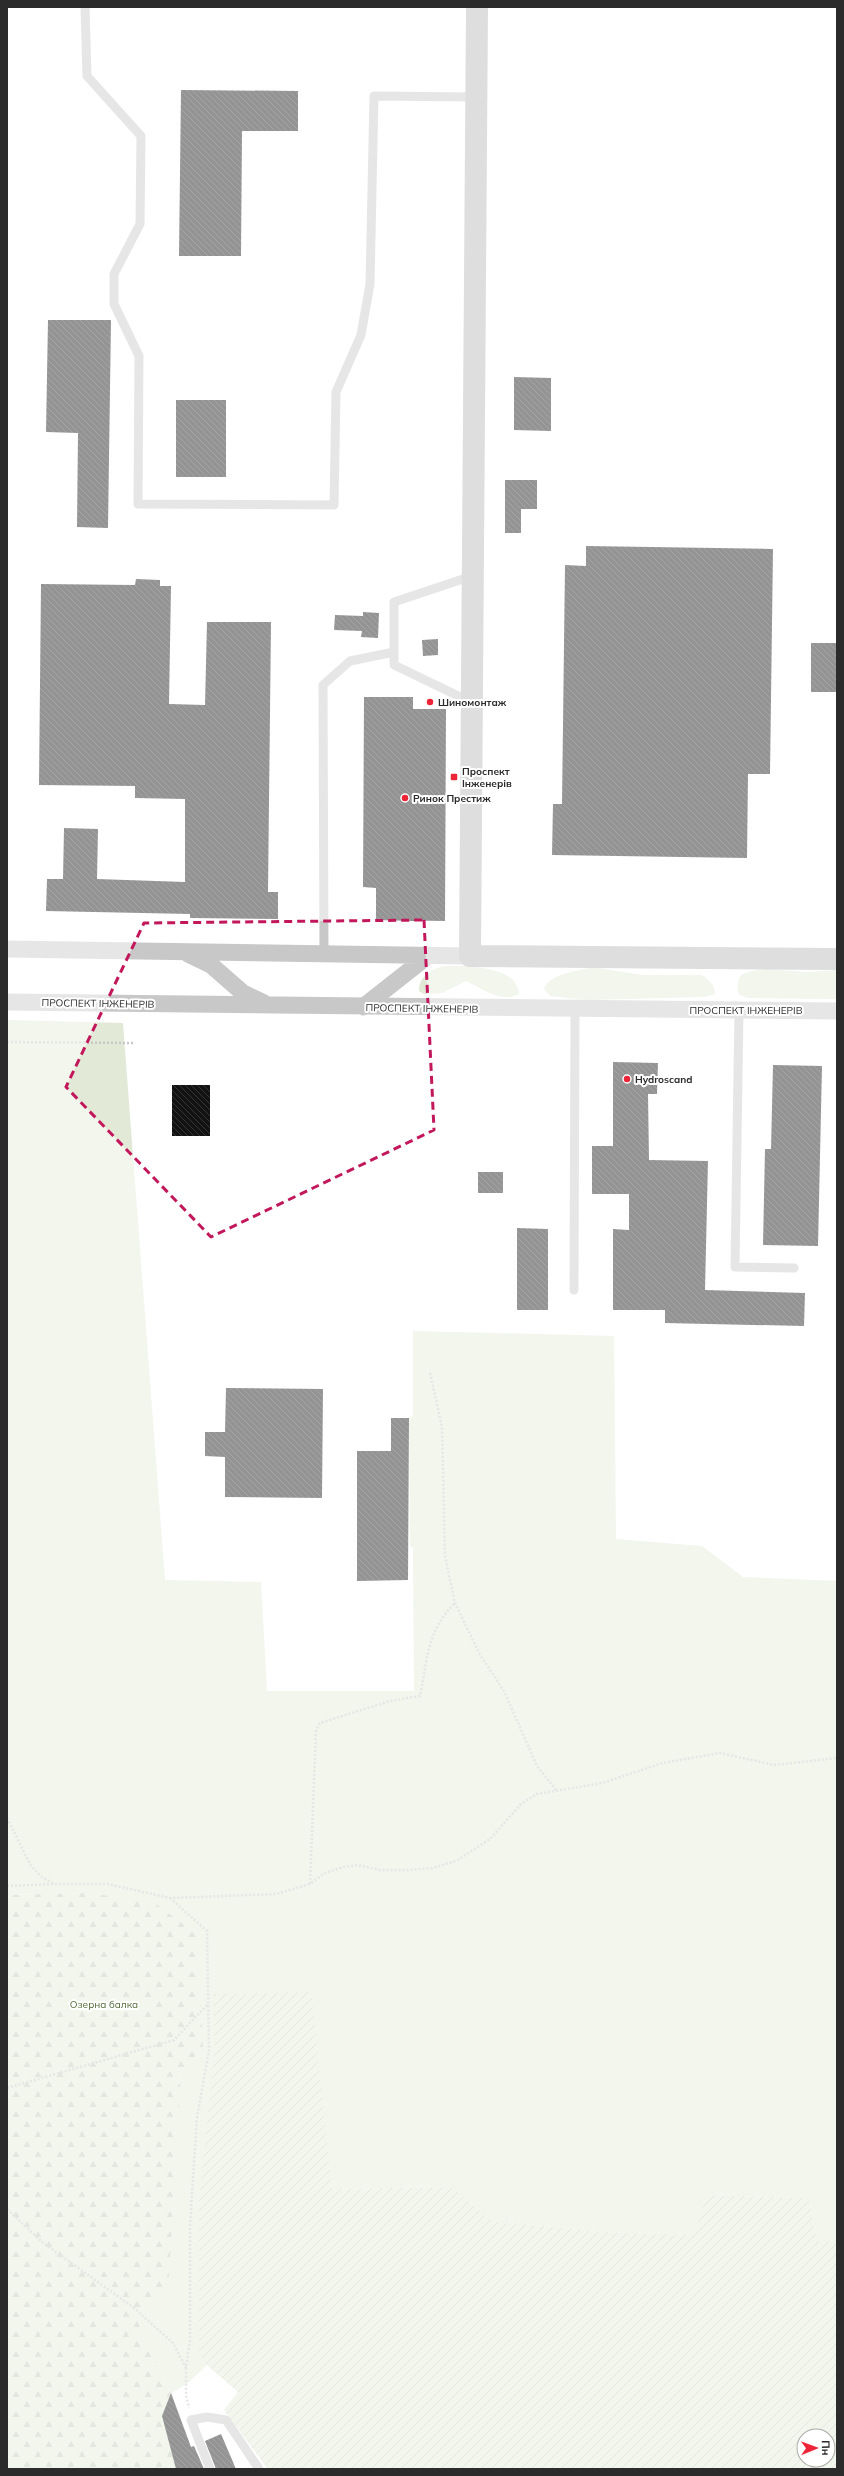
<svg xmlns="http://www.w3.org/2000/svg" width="844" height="2476" viewBox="0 0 844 2476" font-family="Mulish,sans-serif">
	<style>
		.grass { fill: #e2ead7 }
		.forest { fill: url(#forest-firs) }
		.garden { fill: url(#garden-furrows); fill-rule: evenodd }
		.building { fill: url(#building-back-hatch) }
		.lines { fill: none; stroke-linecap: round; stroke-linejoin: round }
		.path { stroke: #c8c8c8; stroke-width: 2.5; stroke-dasharray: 2 2; stroke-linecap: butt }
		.lane { stroke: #c8c8c8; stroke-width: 9 }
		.street { stroke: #c8c8c8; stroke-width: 17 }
		.secondary { stroke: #b5b5b5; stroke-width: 22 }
		.marked { fill: none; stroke: #c2185b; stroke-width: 3; stroke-dasharray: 8 5; stroke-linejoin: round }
		.poi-dot { fill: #ed2337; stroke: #fff; stroke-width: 1.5 }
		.labels { text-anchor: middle; stroke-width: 4; stroke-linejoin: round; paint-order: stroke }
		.poi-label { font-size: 10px; font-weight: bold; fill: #2b2b2b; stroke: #fff; text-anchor: start }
		.street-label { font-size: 10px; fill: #2b2b2b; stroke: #fff }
		.park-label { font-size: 10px; fill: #506937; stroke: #fff }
	</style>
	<defs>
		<pattern id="forest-firs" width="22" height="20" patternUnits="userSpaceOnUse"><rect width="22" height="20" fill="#e2ead7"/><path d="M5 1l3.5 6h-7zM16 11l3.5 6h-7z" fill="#c2c9b9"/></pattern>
		<pattern id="garden-furrows" width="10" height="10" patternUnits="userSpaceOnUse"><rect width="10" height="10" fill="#e2ead7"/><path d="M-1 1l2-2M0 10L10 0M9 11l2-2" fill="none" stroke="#c2c9b9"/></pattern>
		<pattern id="building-back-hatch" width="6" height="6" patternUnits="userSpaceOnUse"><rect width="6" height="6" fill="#121212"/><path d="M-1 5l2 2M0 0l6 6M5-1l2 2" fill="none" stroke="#353535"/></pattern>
	</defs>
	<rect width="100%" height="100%" fill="#fff"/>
	<path class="grass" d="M445 966C466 966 517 965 519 994 503 1004 481 988 466 981L442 993 424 994 419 991C419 976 431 969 445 966Z
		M592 967 642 975H701C709 979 715 985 715 994L704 997 586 1000 550 996 544 989C550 973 578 971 592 967Z
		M765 969 807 972 837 970V999L748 998 738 994C736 970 744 973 765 969Z
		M7 1020 123 1023 165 1580 261 1582 267 1691H414L413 1548 410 1546 409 1418 413 1416V1331L614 1336 616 1539 702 1546 743 1577 837 1581V2241H817L809 2198 706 2195 695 2235 606 2232 492 2221 452 2187 332 2189 327 2153 215 1994V2047L199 2353 207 2365 188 2383 171 2393 147 2348 137 2317 176 2152 181 2072 203 2047 85 1893 7 1895Z"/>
	<path class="forest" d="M85 1893 152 1901 197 1934 203 2047 181 2072 168 2293 137 2318 147 2348 171 2393 162 2416 176 2469H7V1895Z"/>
	<path class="garden" d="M311 1992 332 2189 452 2187 492 2221 606 2232 695 2235 706 2195 809 2198 817 2241H837V2469H268L224 2410 238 2392 207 2365 199 2353V2199L215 2047 214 1994ZM804 2436H828V2460H804Z"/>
	<path class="building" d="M181 90 298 91V131H242L241 256H179Z
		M48 320H111L108 528 77 527 78 433 46 432Z
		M514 377 551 378V431L514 430Z
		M176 400H226V477H176Z
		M505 480H537V509H521V533H505Z
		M586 546 773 549 770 774H748L747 858 552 855 553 804H562L565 565 586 566Z
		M136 579 160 580V586H171L169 704 205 705 207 622H271L268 892H278V919L190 918V914L46 911 47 879H63L64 828 98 829 97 879 185 882V799L135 798V786L39 785 41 584 135 585Z
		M363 612 379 613 378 638 361 637 362 631 334 630 335 615 363 616Z
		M438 639V655L423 656 422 640Z
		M811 643H837V692H811Z
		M364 697H413V709H446L445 921 376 920V888L363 887Z
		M613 1062 658 1063 657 1094H648L649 1160 708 1161 705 1290 805 1293 804 1326 665 1323V1310H613V1229L629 1230V1194H592V1146H613Z
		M773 1065 822 1066 818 1246 763 1245 765 1149H771Z
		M172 1085H210V1136H172Z
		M478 1172H503V1193H478Z
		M517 1228 548 1229V1310H517Z
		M226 1388 323 1389 322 1498 225 1497V1457L205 1456V1432H225Z
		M391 1418H409L408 1580 357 1581V1451H391Z
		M171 2393 191 2447 194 2446 204 2469H176L162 2416Z
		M221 2434 236 2469H216L205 2441Z"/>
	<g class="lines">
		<path class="path" d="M7 1042 135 1043
			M430 1373 442 1427 445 1556 455 1603 479 1653 504 1691 537 1766 557 1791
			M7 1818 31 1866 42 1877 54 1884H108L170 1898 276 1894 310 1884 325 1873 343 1867 358 1865 380 1870H409L432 1868 456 1861 490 1839 522 1803 537 1794 602 1783 663 1763 720 1753 774 1765 837 1758
			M310 1884 316 1730 320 1723 390 1701 420 1696C428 1657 426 1633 455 1603
			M7 1886 53 1884
			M170 1898 207 1931 209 2051 197 2117 190 2225V2340L186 2368V2395L189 2408
			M7 2088 174 2040 208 2004
			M7 2209 42 2242 134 2308 173 2343 186 2368"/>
		<path class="lane" d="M85 7 87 76 141 136 140 224 114 274V304L139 356 138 504 334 505 336 392 361 335 370 284 374 96 476 97
			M471 702 394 665V602L472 576
			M324 954 323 685 350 661 394 652
			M739 1010 735 1267 794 1268
			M574 1290 575 1009
			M210 2469 191 2420 207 2417 226 2420 259 2469"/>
		<path class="street" d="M7 949 470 956
			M188 954 211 965 243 993 264 1003
			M7 1002 837 1011
			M363 1007 429 955"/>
		<path class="secondary" d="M477 7 470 956 837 959"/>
	</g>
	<path d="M0 0H844V2476H0ZM424 920 434 1130 211 1237 66 1087 144 923Z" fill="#fff" fill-opacity=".55" fill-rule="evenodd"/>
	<path class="marked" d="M424 920 434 1130 211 1237 66 1087 144 923Z"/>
	<g class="poi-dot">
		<circle cx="430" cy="702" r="4"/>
		<rect x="450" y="773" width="8" height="8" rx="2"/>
		<circle cx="405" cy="798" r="4"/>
		<circle cx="627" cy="1079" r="4"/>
	</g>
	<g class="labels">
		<g class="poi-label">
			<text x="438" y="706">Шиномонтаж</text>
			<text x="462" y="775">Проспект<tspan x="462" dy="12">Інженерів</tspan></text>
			<text x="413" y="802">Ринок Престиж</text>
			<text x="635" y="1083">Hydroscand</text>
		</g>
		<g class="street-label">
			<text transform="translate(98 1003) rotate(1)" y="4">ПРОСПЕКТ ІНЖЕНЕРІВ</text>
			<text transform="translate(422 1008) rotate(1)" y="4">ПРОСПЕКТ ІНЖЕНЕРІВ</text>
			<text x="746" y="1014">ПРОСПЕКТ ІНЖЕНЕРІВ</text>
		</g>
		<g class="park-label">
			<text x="104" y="2008">Озерна балка</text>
		</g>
	</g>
	<rect width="844" height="2476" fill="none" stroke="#2b2b2b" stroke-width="16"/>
	<g transform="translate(816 2448) rotate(89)"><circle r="19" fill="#ffffff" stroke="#aaaaaa"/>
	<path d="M0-3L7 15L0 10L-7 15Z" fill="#ed2337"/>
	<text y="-6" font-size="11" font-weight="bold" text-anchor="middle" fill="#2b2b2b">Пн</text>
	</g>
</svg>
